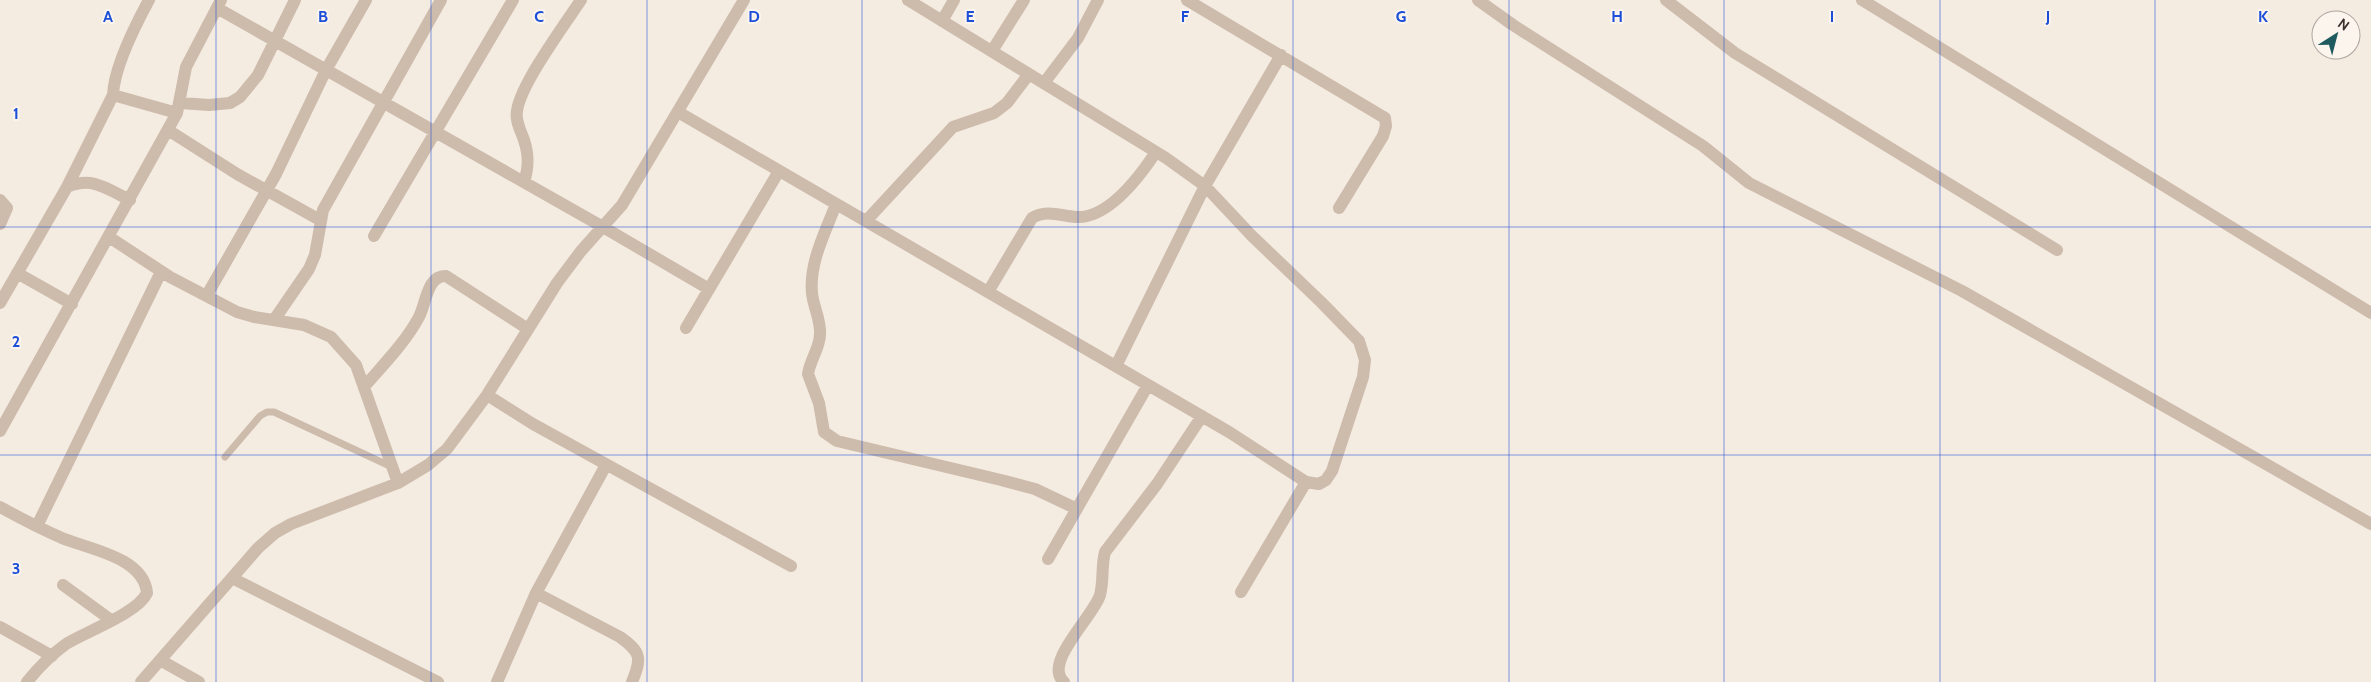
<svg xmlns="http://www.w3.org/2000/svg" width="2371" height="682" viewBox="0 0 2371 682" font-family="Cabin,sans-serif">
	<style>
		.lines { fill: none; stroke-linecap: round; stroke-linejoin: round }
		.service { stroke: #cdbbac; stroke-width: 7 }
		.minor { stroke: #cdbbac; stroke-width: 12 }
		.grid { fill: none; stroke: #1d4ed8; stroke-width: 1; stroke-opacity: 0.55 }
		.grid-label { font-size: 16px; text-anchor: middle; font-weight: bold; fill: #1d4ed8; stroke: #fbf5ee; stroke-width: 4; stroke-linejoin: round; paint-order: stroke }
	</style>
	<rect width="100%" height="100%" fill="#f4ebe1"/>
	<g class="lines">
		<path class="service" d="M225 457 260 416 267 412H274L392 467"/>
		<path class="minor" d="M1187 0 1385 118 1386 126 1383 136 1339 208
			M1478 0 1513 25 1703 146 1749 183 1962 291 2371 524
			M1666 0 1735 53 2057 250
			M1862 0 2371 313
			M217 8 603 227 709 289
			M942 21 954 0
			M992 51 1024 0
			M1044 83 1078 38 1098 0
			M113 95 177 113
			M181 103 209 105 230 103 240 97 258 75 295 0
			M678 112 1229 432 1306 482 1319 484 1326 480 1332 471 1363 377 1365 360 1359 341 1321 302 1252 236 1205 186 1166 158 908 0
			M168 130 237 174 320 220
			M524 182C529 167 529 155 524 140 521 131 515 121 517 111 520 85 565 24 581 0
			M67 187 113 95C114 68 136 24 149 0
			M0 200 7 208 0 224
			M836 204C826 231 809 262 812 293 813 306 821 320 820 334 820 348 810 360 808 374L819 403 824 432 837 441 1001 480 1035 489 1077 509
			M866 221 953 127 994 113 1007 103 1029 74
			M374 236 513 0
			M109 237 170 277 237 312 254 317 304 325 331 337 356 365 398 483
			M17 273 72 304
			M988 292 1032 218C1046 209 1061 216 1076 217 1108 219 1140 176 1156 152
			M207 295 276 174 326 70 366 0
			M0 303 67 187C93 176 107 189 130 200
			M274 320 309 269 315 255 323 210 441 0
			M686 328 779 171
			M1116 366 1205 186 1281 55
			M364 387C383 365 405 343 419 317 426 304 427 275 446 276L528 329
			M487 395 533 424 791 566
			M0 431 177 113 186 67 221 0
			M0 507C20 518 41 529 62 538 88 549 144 557 147 593 138 613 87 631 66 644 51 655 38 668 27 682
			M37 526 161 272
			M1048 559 1148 385
			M232 578 438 682
			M63 585 111 620
			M1241 592 1306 482
			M536 593 620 637C641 652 642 658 632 682
			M0 627 52 656
			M160 660 199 682
			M141 682 258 548 275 533 291 524 398 483 428 465 447 449 487 395 557 283 581 251 622 205 744 0
			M497 682 536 593 606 465
			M1064 682C1042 663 1094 616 1100 595 1104 580 1101 567 1105 552L1157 484 1202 416"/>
	</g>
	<path class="grid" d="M216 0V682M431 0V682M647 0V682M862 0V682M1078 0V682M1293 0V682M1509 0V682M1724 0V682M1940 0V682M2155 0V682M0 227H2371M0 455H2371"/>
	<g class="grid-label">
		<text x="108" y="22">A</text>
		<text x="323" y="22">B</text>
		<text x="539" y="22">C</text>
		<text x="754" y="22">D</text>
		<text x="970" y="22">E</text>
		<text x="1185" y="22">F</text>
		<text x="1401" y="22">G</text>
		<text x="1617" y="22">H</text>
		<text x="1832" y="22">I</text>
		<text x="2048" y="22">J</text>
		<text x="2263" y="22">K</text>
		<text x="16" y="119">1</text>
		<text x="16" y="347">2</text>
		<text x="16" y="574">3</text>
	</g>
	<g transform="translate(2336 35) rotate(36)"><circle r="24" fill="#fbf5ee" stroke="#aea6a0"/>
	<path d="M0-4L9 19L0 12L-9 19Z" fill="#1f5a5e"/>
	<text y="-8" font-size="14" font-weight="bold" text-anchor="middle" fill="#3b302b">N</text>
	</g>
</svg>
